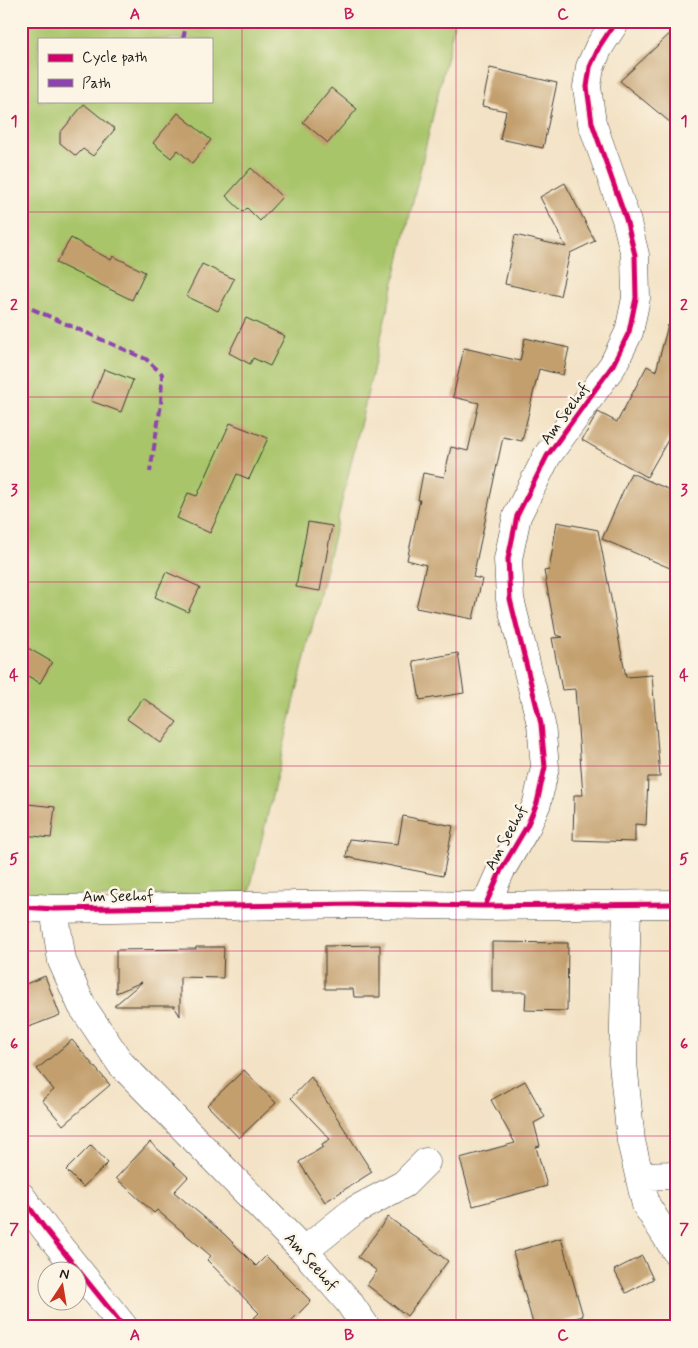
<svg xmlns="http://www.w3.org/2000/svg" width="698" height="1348" viewBox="0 0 698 1348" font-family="Mynerve,sans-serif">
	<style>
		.green { fill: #a9c56b; stroke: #627044; fill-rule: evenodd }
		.building { fill: #c39f6d }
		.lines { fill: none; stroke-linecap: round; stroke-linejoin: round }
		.minor-casing { stroke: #3c3a35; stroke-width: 29 }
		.minor { stroke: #fff; stroke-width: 28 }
		.quiet { stroke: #8e44ad; stroke-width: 4; stroke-dasharray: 8 4; stroke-linecap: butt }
		.cycleway-casing { stroke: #fcf5e5; stroke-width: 8 }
		.cycleway { stroke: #d6006c; stroke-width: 5 }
		.grid { fill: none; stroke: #c2185b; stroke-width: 1; stroke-opacity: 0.55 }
		.labels { text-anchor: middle; stroke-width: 5; stroke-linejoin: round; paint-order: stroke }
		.street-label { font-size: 16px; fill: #1c1c1c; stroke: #fcf5e5 }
		.neatline { fill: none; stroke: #c2185b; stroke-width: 2 }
		.grid-label { font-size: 16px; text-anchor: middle; font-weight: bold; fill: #c2185b }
	</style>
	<rect width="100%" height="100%" fill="#fcf5e5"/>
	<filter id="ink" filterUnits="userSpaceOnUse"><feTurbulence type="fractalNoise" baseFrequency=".02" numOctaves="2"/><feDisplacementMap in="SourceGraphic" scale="10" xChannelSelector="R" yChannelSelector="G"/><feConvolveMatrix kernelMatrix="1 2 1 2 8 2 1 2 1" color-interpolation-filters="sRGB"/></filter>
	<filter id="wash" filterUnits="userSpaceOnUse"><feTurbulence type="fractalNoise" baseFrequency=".0096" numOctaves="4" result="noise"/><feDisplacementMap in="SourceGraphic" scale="20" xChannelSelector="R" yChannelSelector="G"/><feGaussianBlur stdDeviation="1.12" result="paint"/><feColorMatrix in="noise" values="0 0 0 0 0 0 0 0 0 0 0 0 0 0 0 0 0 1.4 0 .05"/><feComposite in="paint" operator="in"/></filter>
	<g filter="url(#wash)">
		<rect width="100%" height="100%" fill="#f3e2c5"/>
		<path class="green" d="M21 21H455L399 261 249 893 21 899ZM39 39H211V101H39Z"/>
		<g id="blocks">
			<path class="building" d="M677 27V128L620 81Z
				M490 68 557 83 543 148 500 139 506 111 482 106Z
				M331 88 357 109 328 143 303 122Z
				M84 104 115 129 93 156 83 149 76 156 60 143V133Z
				M178 113 211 140 192 163 178 150 171 158 153 143Z
				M251 168 282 197 260 221 247 208 243 212 226 196Z
				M565 183 595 241 570 253 560 296 505 284 515 235 566 247 540 197Z
				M71 238 111 260 113 256 145 272 132 300 56 263Z
				M202 264 234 279 218 311 186 296Z
				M246 318 285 336 270 366 253 358 250 364 229 353Z
				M668 325 677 326V424L647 477 582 440 598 412 617 422 647 366 656 371Z
				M525 338 569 348 563 375 539 369 522 441 503 437 473 577 482 579 473 619 416 608 426 565 407 560 420 500H418L423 473 444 477 451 447 468 451 479 403 453 397 464 348 520 361Z
				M104 369 133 380 121 412 91 401Z
				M230 423 268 438 249 479 237 474 210 533 177 518 188 493 197 496Z
				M631 473 677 493V571L602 539Z
				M308 522 332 526 320 591 296 587Z
				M557 522 598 530 626 677 652 675 660 777H648L646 825 635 824V842L573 840 574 795H583L575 689 562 690 552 638 563 637 556 635 544 571 549 570Z
				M166 572 200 587 188 612 155 597Z
				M21 644 52 662 40 683 21 672Z
				M458 653 464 693 420 700 413 661Z
				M143 698 177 722 161 743 127 719Z
				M28 804 55 807 51 838 24 835Z
				M403 816 453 826 443 876 346 857 349 839 398 844Z
				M492 942 568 943 567 1011 525 1010 526 992H492Z
				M380 945V997H354L353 989H325V946Z
				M196 947H224L223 978 180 977V1016L174 1006H114L142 982 116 993V950L196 949Z
				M45 976 60 1015 21 1030V986Z
				M72 1040 110 1085 63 1125 42 1100 54 1090 37 1069Z
				M244 1070 276 1103 239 1138 207 1105Z
				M311 1077 372 1172 325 1202 299 1162 323 1147 322 1144 330 1139 291 1098Z
				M525 1081 545 1117 534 1123 540 1146 536 1147 547 1186 473 1206 460 1158 515 1143 491 1100Z
				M150 1142 188 1177 174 1192 224 1234 256 1266 266 1256 311 1301 285 1327H245L259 1313 207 1260 211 1256 157 1210 154 1213 116 1178Z
				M91 1145 108 1163 83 1187 66 1170Z
				M388 1217 448 1261 407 1316 367 1285 377 1271 358 1257Z
				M561 1238 583 1316 544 1327H534L513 1252Z
				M642 1256 653 1279 626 1293 614 1270Z"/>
		</g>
	</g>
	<g filter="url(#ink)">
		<use href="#blocks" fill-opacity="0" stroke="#3c3a35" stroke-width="1"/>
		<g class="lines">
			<defs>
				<path id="minor" d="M627 905 623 1063 631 1141 646 1205 677 1253
					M485 906 501 870 527 826 537 803 545 767 541 724 510 599 508 559 517 516 547 456 613 365 629 332 636 298 635 255 626 219 592 123 587 87 590 67 599 47 616 21
					M21 907 54 909 359 904 485 906 677 904
					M54 909 62 961 82 1006 121 1064 304 1251 348 1301 366 1327
					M639 1176 677 1175
					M21 1196 46 1230 124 1327
					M304 1251 355 1210 404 1184 426 1162"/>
			</defs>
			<use href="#minor" class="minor-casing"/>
			<use href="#minor" class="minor"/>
			<path class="quiet" d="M183 39 187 21
				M21 304 146 359 162 374 161 404 150 472"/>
			<defs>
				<path id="cycleway" d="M485 906 501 870 527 826 537 803 545 767 541 724 510 599 508 559 517 516 547 456 613 365 629 332 636 298 635 255 626 219 592 123 587 87 590 67 599 47 616 21
					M21 907 54 909 359 904 485 906 677 904
					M21 1196 46 1230 124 1327"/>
			</defs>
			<use href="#cycleway" class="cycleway-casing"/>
			<use href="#cycleway" class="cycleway"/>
		</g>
	</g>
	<path class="grid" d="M242 21V1327M456 21V1327M21 212H677M21 397H677M21 582H677M21 766H677M21 951H677M21 1136H677"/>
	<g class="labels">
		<g class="street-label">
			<text transform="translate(564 413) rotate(-54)" y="6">Am Seehof</text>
			<text transform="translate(505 837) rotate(-62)" y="6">Am Seehof</text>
			<text transform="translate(118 895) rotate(-1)" y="6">Am Seehof</text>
			<text transform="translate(312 1261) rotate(48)" y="6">Am Seehof</text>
		</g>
	</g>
	<rect width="698" height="1348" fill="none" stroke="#fcf5e5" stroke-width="55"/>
	<rect x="38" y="38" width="175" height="65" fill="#fcf5e5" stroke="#a29e95"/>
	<rect x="48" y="54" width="25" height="8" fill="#d6006c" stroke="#a29e95"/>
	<text x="82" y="62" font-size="15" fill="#1c1c1c">Cycle path</text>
	<rect x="48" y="79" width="25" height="8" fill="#8e44ad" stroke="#a29e95"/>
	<text x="82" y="88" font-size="15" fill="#1c1c1c">Path</text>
	<g transform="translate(62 1286) rotate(12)"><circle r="24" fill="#fcf5e5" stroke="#a29e95"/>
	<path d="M0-4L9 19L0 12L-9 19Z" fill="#c8321e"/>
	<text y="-8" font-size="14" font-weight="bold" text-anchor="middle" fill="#1c1c1c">N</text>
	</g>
	<rect x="28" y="28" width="642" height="1292" class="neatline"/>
	<g class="grid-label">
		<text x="135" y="19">A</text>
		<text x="349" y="19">B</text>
		<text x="563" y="19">C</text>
		<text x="14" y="126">1</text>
		<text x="684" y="126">1</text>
		<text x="14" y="310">2</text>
		<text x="684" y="310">2</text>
		<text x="14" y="495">3</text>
		<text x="684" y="495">3</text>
		<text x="14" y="680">4</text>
		<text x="684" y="680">4</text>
		<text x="14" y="864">5</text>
		<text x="684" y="864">5</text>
		<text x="14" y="1049">6</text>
		<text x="684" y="1049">6</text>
		<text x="14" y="1234">7</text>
		<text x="684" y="1234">7</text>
		<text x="135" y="1340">A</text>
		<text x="349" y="1340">B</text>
		<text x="563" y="1340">C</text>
	</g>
</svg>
